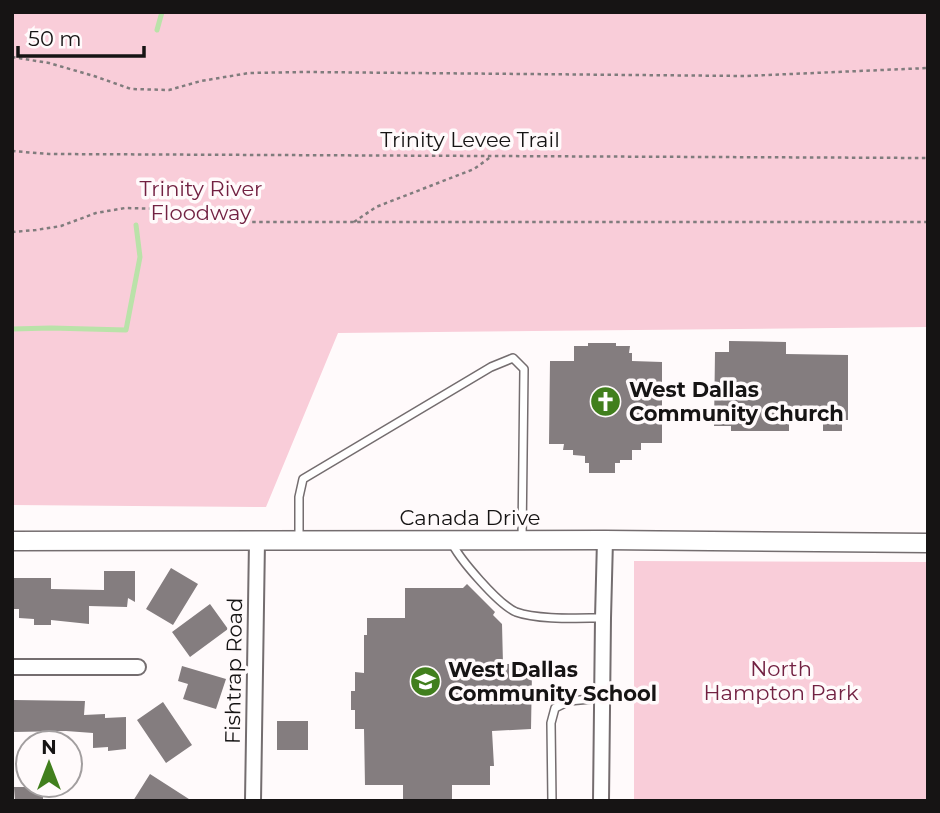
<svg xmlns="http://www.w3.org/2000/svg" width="940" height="813" viewBox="0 0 940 813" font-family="Montserrat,sans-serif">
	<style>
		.green { fill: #f9cdd9 }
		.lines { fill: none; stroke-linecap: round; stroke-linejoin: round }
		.stream { stroke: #bae2a9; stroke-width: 5 }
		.building { fill: #847d7f }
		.service-casing { stroke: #746d6f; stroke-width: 10 }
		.minor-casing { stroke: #746d6f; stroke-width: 18 }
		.tertiary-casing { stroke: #746d6f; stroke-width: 21 }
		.path { stroke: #807c7d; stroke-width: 2.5; stroke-dasharray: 3.5 3.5; stroke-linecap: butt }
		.service { stroke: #fff; stroke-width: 7 }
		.minor { stroke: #fff; stroke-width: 14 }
		.tertiary { stroke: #fff; stroke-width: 18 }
		.labels { text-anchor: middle; stroke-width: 7; stroke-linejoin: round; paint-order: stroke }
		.street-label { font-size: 21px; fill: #161414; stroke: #fffafb }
		.park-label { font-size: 21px; fill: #722142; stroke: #fffafb }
		.poi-label { font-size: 21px; font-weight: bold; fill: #161414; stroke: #fffafb; text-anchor: start }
	</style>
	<rect width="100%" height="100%" fill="#fffafb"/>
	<path class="green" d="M12 12H928V327L338 333 266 507 12 505Z
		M634 561 928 562V801H634Z"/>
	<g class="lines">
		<path class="stream" d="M157 30 162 12
			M12 329 51 328 126 330 140 257 136 225"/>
	</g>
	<path class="building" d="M729 341 786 342V354L848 355V420H842V431H823V420H789V431H731V426H714L715 352H729Z
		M588 343H616V346H630L629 353H632V361L662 362V443H641V450H632V460H620V463H615V473H589V463H585V456L573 455V450H563L564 444H549L550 361H574V346H588Z
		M171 568 198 584 173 625 146 609Z
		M104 571H135V602L128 598 127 607 89 606V624L51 620V625H34V619L19 618V609H12V578H51V589L104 590Z
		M467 584 495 612 493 615 502 624 503 664H515L532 671 531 729 492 731 494 766H490V785H452V801H403V785H365L364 729H355V710H351V691H355V672L364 673V635H367V618H405V588H463Z
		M210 604 228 629 190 657 172 632Z
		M182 666 226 679 216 709 183 699 188 684 178 681Z
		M14 700 85 701 84 715 105 714V718L126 717V749L108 751V747L93 748V733L66 731 14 732Z
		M163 702 192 745 166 763 137 720Z
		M277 721H308V750H277Z
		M150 774 192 801H133Z
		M14 787H43V801H15Z"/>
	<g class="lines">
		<defs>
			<path id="service" d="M299 541V497L303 479 491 367 513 358 524 369 522 540
				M451 541C458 558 499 605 516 612 538 620 578 618 603 618
				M552 801 551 723 555 708 569 701 602 698"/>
			<path id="minor" d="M12 667H138
				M253 801 257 541
				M601 801 603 618 605 540"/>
			<path id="tertiary" d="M12 541 605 540 928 543"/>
		</defs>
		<use href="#service" class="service-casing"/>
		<use href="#minor" class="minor-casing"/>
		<use href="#tertiary" class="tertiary-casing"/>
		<path class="path" d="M12 57 49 63 94 76 131 89 169 90 201 81 249 73 304 72 745 76 928 68
			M12 151 49 154 928 158
			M354 222 376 207 474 169 492 156
			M12 232 36 230 61 226 96 213 125 208 207 210 251 222H928"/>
		<use href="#service" class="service"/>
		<use href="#minor" class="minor"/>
		<use href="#tertiary" class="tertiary"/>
	</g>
	<defs>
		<symbol id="church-disc" viewBox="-11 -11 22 22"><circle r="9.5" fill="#417f1d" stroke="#fffafb"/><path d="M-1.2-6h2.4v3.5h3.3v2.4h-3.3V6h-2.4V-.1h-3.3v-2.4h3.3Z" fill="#fff"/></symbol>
		<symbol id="school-disc" viewBox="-11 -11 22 22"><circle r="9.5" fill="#417f1d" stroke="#fffafb"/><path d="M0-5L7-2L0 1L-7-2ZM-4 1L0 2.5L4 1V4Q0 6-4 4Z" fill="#fff"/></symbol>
	</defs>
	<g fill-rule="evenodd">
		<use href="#church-disc" x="588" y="384" width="35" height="35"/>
		<use href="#school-disc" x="408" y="664" width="35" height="35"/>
	</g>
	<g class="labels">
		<g class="street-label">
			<text x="470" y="147">Trinity Levee Trail</text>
			<text x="470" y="525">Canada Drive</text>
			<text transform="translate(234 671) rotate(-89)" y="7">Fishtrap Road</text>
		</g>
		<g class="park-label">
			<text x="201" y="196">Trinity River<tspan x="201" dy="24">Floodway</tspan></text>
			<text x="781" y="676">North<tspan x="781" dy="24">Hampton Park</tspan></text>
		</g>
		<g class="poi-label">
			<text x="629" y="397">West Dallas<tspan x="629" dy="24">Community Church</tspan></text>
			<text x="448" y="677">West Dallas<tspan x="448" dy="24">Community School</tspan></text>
		</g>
	</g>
	<rect width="940" height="813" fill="none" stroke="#161414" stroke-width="28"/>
	<g transform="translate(49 764)"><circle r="33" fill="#fffafb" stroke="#a29e9f" stroke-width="2"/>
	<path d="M0-5L12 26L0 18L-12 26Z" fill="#417f1d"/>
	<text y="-10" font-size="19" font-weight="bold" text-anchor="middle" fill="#161414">N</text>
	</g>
	<path d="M18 46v10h126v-10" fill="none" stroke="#161414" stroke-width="3.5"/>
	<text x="28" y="46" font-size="21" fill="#161414" stroke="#fffafb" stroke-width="5" paint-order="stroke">50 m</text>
</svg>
